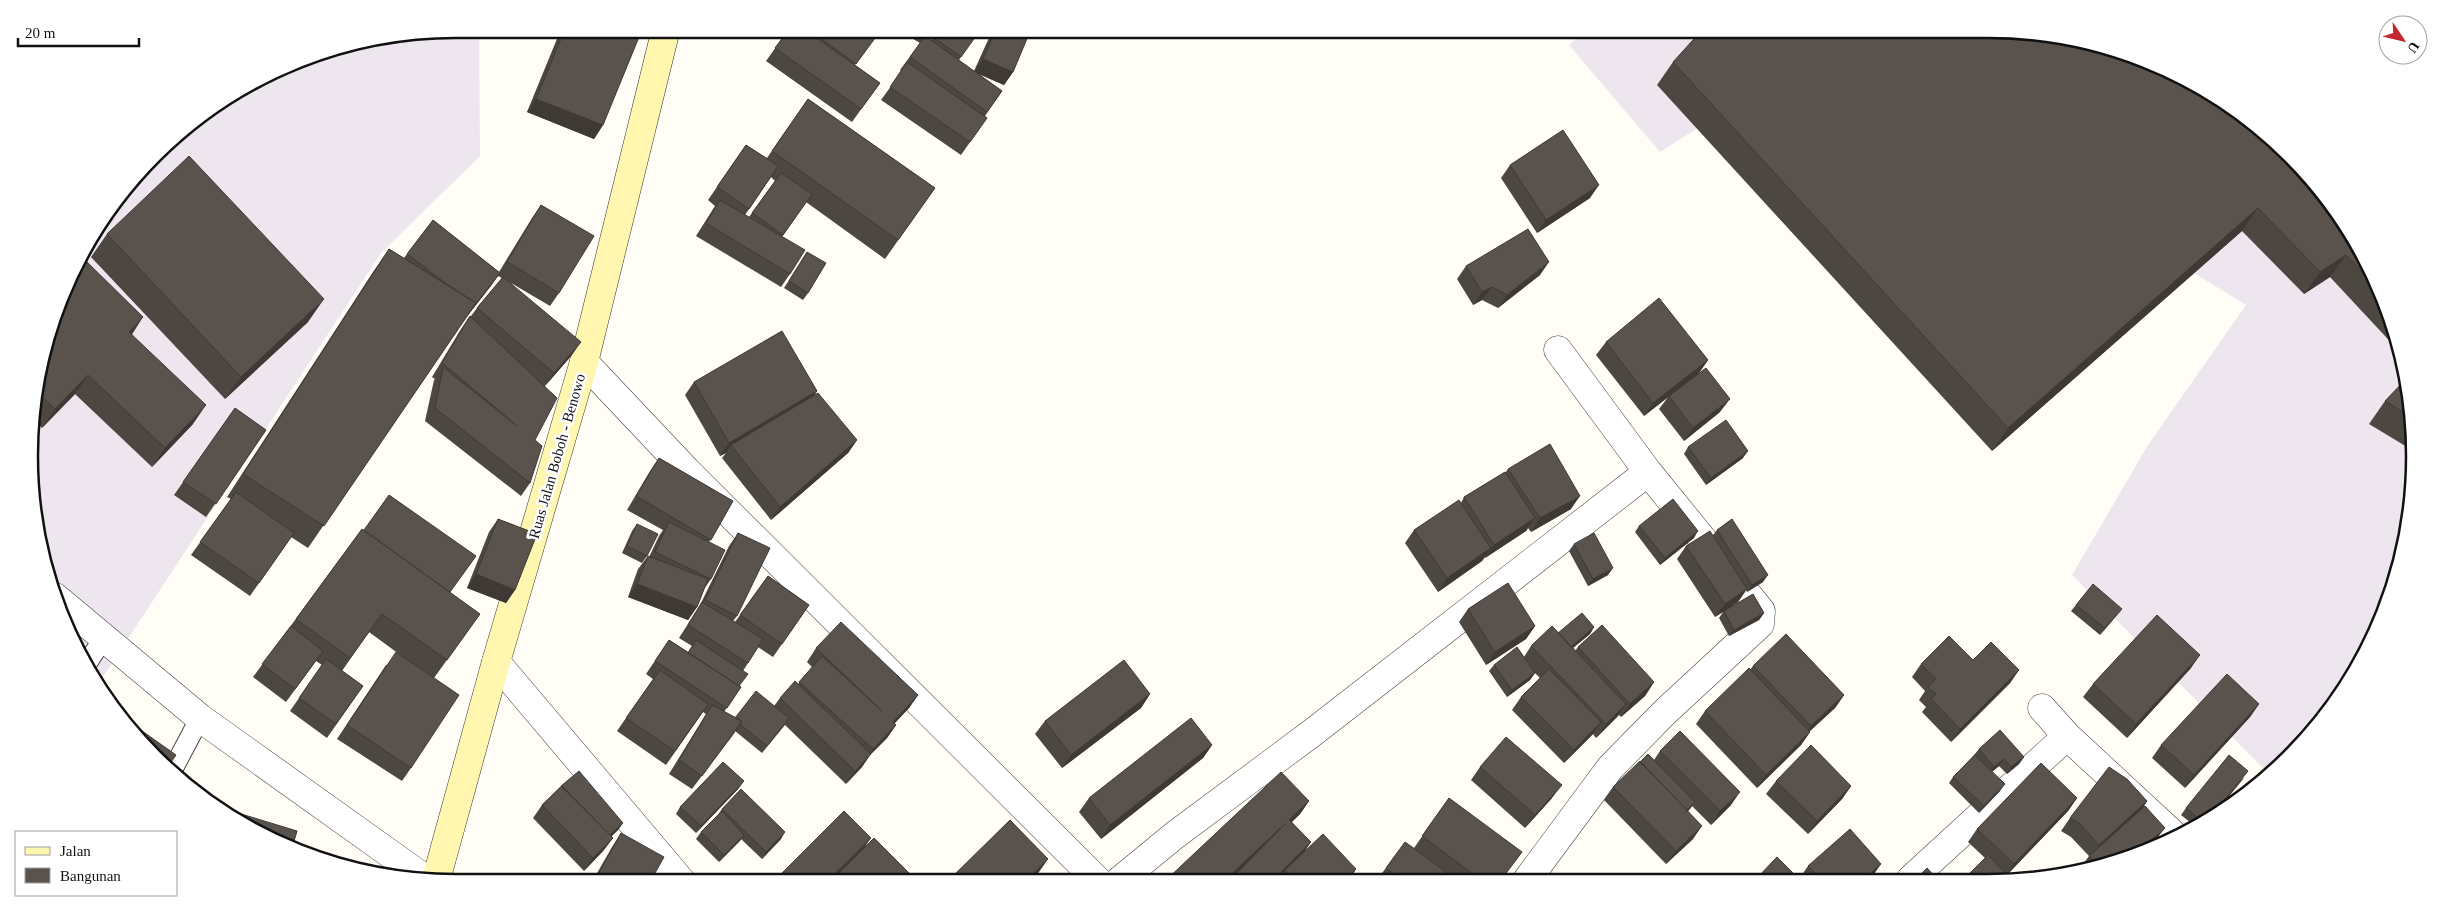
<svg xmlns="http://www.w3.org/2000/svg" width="2443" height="911" viewBox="0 0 2443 911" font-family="Georgia,serif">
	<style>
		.industrial { fill: #eee6ef }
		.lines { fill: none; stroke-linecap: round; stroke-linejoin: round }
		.service-casing { stroke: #444; stroke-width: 21 }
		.minor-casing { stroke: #444; stroke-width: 29 }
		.tertiary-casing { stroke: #444; stroke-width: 29 }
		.secondary-casing { stroke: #333; stroke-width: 29 }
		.service { stroke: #fff; stroke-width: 19 }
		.minor { stroke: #fff; stroke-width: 28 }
		.tertiary { stroke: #fff; stroke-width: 28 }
		.secondary { stroke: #fff6b0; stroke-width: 28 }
		.wall { fill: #4d4742; fill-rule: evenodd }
		.shaded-wall { fill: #3f3936 }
		.building { fill: #5a524d; stroke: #3f3936 }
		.labels { text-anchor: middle; stroke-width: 5; stroke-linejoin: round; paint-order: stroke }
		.street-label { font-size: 15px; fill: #111; stroke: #fff }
		.rim { fill: none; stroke: #111; stroke-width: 2.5 }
	</style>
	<rect width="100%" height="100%" fill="#fffdf5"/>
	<path class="industrial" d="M455 29H479L480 156 381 253 97 686 61 619 37 539 32 400 51 319 86 242 174 134 242 86 318 51Z
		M1586 29H1853L1660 152 1569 45Z
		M1988 29 2098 43 2177 73 2392 319 2411 400 2413 484 2400 566 2342 692 2270 775 2072 575 2148 445 2246 305 2142 241Z"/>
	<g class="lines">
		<defs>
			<path id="service" d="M86 665 103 639
				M173 769 200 718"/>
			<path id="minor" d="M584 362 687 471 1098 881
				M496 662 682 882
				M2042 708 2067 736
				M1911 879 2067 736 2177 838
				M1527 880 1610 768 1665 712 1760 624 1761 611 1648 472 1558 350
				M1119 881 1175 835 1312 733 1648 472"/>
			<path id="tertiary" d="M55 597 200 718 424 878"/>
			<path id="secondary" d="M436 880 496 662 584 362 666 29"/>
		</defs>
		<use href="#service" class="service-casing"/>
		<use href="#minor" class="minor-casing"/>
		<use href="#tertiary" class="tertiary-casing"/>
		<use href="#secondary" class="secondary-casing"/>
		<use href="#service" class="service"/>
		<use href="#minor" class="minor"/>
		<use href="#tertiary" class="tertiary"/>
		<use href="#secondary" class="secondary"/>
	</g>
	<path class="wall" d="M561 29H619L603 125 594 139 527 112Z
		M781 29H871L855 65 880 83 852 122 766 61 786 33Z
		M901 29H936L930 39 931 40 939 29 961 57 959 60 974 71 993 29H1031L1013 72 1004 85 979 74 1002 91 985 116 987 118 961 155 881 100 902 71 900 70 920 43 900 31Z
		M1988 29 2357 242 2392 319 2399 351 2330 277 2304 294 2242 231 1992 451 1657 85 1673 62Z
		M808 99 935 188 885 259 806 202 782 237 790 274 781 287 696 236 715 206 708 200 746 145 767 158ZM771 177 775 181 749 217 745 215Z
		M1510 165 1590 198 1537 233 1501 178Z
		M541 205 559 293 550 306 511 283 572 355 545 386 535 440 530 483 521 496 425 421 434 380 435 379 432 377 461 329 470 316H471L477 308 502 278 498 276 465 319 308 548 291 537 250 596 191 555 231 499 227 497 373 272 389 249 404 258 433 220 499 272 532 218Z
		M107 234 308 322 225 399 91 257Z
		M807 252 808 293 803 300 784 288Z
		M1466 266 1540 275 1498 308 1482 300 1473 305 1457 279Z
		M51 319 132 334 193 424 152 467 75 394 42 428 33 420 32 400Z
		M1606 342 1708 360 1699 373 1720 412 1684 441 1659 409 1668 397 1644 416 1596 355Z
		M694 382 817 391 814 396 857 440 848 453 771 520 722 458 726 453 720 456 685 395Z
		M2411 400 2412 450 2369 424 2385 401Z
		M235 408 266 430 206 517 174 495Z
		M1688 447 1743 458 1706 485 1684 454Z
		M659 458 733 501 709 542 711 579 704 589 697 607 688 620 628 597 638 569 648 556 649 557 659 536 663 530 627 510 650 471Z
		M1508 469 1571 509 1531 532 1528 528 1526 531 1485 558V557L1482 561 1438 592 1405 543 1414 530 1461 503 1464 497 1505 473Z
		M498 519 515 590 506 603 467 588 489 532Z
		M637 524 647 556 642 563 622 553 632 531Z
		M1639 526 1694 538 1660 565 1635 532Z
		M362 529 480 614 434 678 411 768 402 781 337 739 386 665H414L369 632 342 671 363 686 327 738 290 711 322 665 316 661 286 702 253 677Z
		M1717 530 1763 582 1747 592 1746 590 1738 602 1730 607 1764 613 1759 620 1729 636 1719 618 1723 612 1715 617 1677 559 1686 546 1713 535Z
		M738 533 737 616 733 621 735 622 768 576 809 605 773 657 758 647 743 671 739 686 741 687 724 712 735 718 774 706 780 698 798 684 812 667 807 662 816 648 918 695 909 708 894 723 896 725 887 738 870 755 862 767 846 784 785 725 762 753 735 731 692 789 669 774 706 714 703 712 666 765 617 731 653 679 646 674 669 640 688 652 692 646 679 638 700 605 729 546Z
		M1574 544 1608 575 1588 586 1569 551Z
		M2076 605 2117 615 2100 635 2071 611Z
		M1468 609 1535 626 1526 639 1486 665 1459 622Z
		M1594 627 1590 634 1573 648 1575 651 1578 647 1654 682 1645 696 1621 717 1619 715 1596 738 1593 734 1564 763 1512 710 1521 697 1540 678 1535 673 1530 680 1507 697 1489 671 1494 665 1524 657 1531 646 1558 633Z
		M1973 660 2019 670 2010 683 1951 742 1922 712 1926 707 1919 700 1925 691 1912 677 1921 664Z
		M1753 666 1844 695 1835 708 1810 731V732L1801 745 1757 788 1696 724 1705 711 1750 670Z
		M2191 668 2127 738 2083 697 2093 684Z
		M1150 694 1141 708 1062 768 1035 734 1045 721Z
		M2259 704 2250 717 2185 788 2152 758 2161 745Z
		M1212 745 1203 758 1101 839 1079 812 1089 798Z
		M1979 749 2024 757 2019 764 2007 774 1999 766 1992 772 2000 791 1979 813 1949 783 1953 777 1974 755Z
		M1660 751 1731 805 1711 825 1692 806 1688 811 1693 839 1666 864 1604 800 1613 787 1654 760Z
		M1480 767 1552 798 1525 828 1471 780Z
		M2244 778 2217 811 2195 826 2181 815 2186 808Z
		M1776 781 1851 786 1842 799 1808 834 1766 794Z
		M561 786 623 823 618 830 611 837 613 838 603 851 584 871 533 818 542 805Z
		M739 788 696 833 676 814 680 807Z
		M1449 798 1502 880H1377L1405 842 1414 848Z
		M2077 798 2068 811 2007 875 1985 858 1968 842 1977 829Z
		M1309 801 1300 814 1292 822 1311 842 1303 853 1356 869 1349 880 1165 881Z
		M2147 801 2143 808 2155 841 2149 847 2081 867 2089 856 2071 837 2061 831 2070 818Z
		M722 809 781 839 762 859 741 839 719 862 696 839 701 832 717 816Z
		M621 833 650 882H592L612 847Z
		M1881 864 1869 879H1799L1808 866Z"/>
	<path class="shaded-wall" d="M983 59 1013 72 1004 85 974 72Z
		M536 99 603 125 594 139 527 112Z
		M1599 185 1590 198 1537 233 1546 220Z
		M2258 208 2242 231 1992 451 2008 428Z
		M2346 255 2330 277 2304 294 2320 272Z
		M1549 262 1540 275 1498 308 1507 295Z
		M500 273 491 286 465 319 474 306Z
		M1492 287 1482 300 1473 305 1482 292Z
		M324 299 308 322 225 399 241 377Z
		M143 317 131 336 129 332Z
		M581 342 572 355 545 386 554 373Z
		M1708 360 1699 373 1644 416 1653 403Z
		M88 375 75 394 42 428 55 409Z
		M817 391 808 404 731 445 726 453 720 456 729 443Z
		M1730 399 1720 412 1684 441 1693 428Z
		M206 405 193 424 152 467 165 448Z
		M857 440 848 453 771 520 780 507Z
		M1748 451 1743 458 1706 485 1711 478Z
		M1580 496 1571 509 1531 532 1540 518Z
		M1535 518 1526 531 1485 558 1494 545Z
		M1698 531 1694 538 1660 565 1665 558Z
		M1491 548 1482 561 1438 592 1447 578Z
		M1613 568 1608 575 1588 586 1593 579Z
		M476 574 515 590 506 603 467 588Z
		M1768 575 1763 582 1747 592 1752 585Z
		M637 584 697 607 688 620 628 597Z
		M1747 589 1738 602 1715 617 1725 604Z
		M2122 609 2117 615 2100 635 2105 628Z
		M1764 613 1759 620 1729 636 1734 630Z
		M1535 626 1526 639 1486 665 1495 652Z
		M1594 627 1590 634 1563 656 1568 650Z
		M2200 655 2191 668 2127 738 2136 724Z
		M2019 670 2010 683 1951 742 1960 729Z
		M1535 673 1530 680 1507 697 1512 690Z
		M1654 682 1645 696 1621 717 1630 704Z
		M1150 694 1141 708 1062 768 1071 755Z
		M918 695 909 708 884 735 893 722Z
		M1844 695 1835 708 1801 739 1811 726Z
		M1626 704 1617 717 1596 738 1606 724Z
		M2259 704 2250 717 2185 788 2194 775Z
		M742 721 733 735 692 789 702 776Z
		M1601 722 1592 735 1564 763 1574 750Z
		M896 725 887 738 870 755 862 767 846 784 855 771 865 761 873 749Z
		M1810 732 1801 745 1757 788 1766 775Z
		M1212 745 1203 758 1101 839 1110 825Z
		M2024 757 2019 764 2007 774 2011 767Z
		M2004 759 1999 766 1989 774 1994 767Z
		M2248 771 2217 811 2215 812Z
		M744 781 739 788 696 833 701 826Z
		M2005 784 2000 791 1979 813 1984 806Z
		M1562 785 1552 798 1525 828 1535 815Z
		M1851 786 1842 799 1808 834 1817 821Z
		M1740 792 1731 805 1711 825 1720 811Z
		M2077 798 2068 811 2005 877 2014 864Z
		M1309 801 1300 814 1280 833 1289 820Z
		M2147 801 2138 815 2090 858 2099 845Z
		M1695 802 1690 809 1678 821 1683 814Z
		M623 823 618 830 601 845 606 838Z
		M1286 823 1230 880H1225Z
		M1702 826 1693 839 1666 864 1676 851Z
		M2165 828 2155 841 2149 847 2141 849Z
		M785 832 781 839 762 859 766 852Z
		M744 835 740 841 719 862 724 855Z
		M613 838 603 851 584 871 593 858Z
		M871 838 862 851 832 881H827Z
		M1311 842 1302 855 1285 870 1276 880H1273Z
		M1048 859 1039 872 1030 881H1026Z
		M1881 864 1872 877 1869 879H1864Z
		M1356 869 1349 880H1345Z"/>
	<path class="building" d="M565 29H619L639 37 603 125 536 99Z
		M789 29H804L880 83 861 109 775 48Z
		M808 29H871L878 34 856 64Z
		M927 29H936L934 33Z
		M939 29H981L961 57 933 37Z
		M996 29H1031L1013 72 983 59Z
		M1703 29H1988L2098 43 2176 73 2248 117 2309 174 2357 242 2378 289 2346 255 2320 272 2258 208 2008 428 1673 62Z
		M925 36 1002 91 987 112 910 57Z
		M907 62 987 118 970 142 890 87Z
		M808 99 935 188 898 240 772 151Z
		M1563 130 1599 185 1546 220 1510 165Z
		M746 145 778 166 749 209 717 187Z
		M189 156 324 299 241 377 107 234Z
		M781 173 812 194 783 235 752 213Z
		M720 200 805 250 790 274 706 223Z
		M541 205 594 236 559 293 507 262Z
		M433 220 500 273 474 306 476 303 448 285 407 254Z
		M1528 229 1549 262 1507 295 1492 287 1482 292 1466 266Z
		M389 249 476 303 324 526 243 474Z
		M807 252 826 263 808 293 789 281Z
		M87 262 143 317 129 332 206 405 165 448 88 375 55 409 35 390 51 319 68 281Z
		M503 277 581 342 554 373 477 308Z
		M1659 298 1708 360 1653 403 1606 342Z
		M470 316 557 398 535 440 542 446 530 483 435 408 443 367 516 425 442 363Z
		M782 331 817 391 729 443 694 382Z
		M1706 368 1730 399 1693 428 1669 396Z
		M2406 379 2411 400V417L2385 401Z
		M818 393 857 440 780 507 731 445Z
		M235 408 266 430 216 504 183 482Z
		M1726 420 1748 451 1711 478 1688 447Z
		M1550 444 1580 496 1540 518 1508 469Z
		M659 458 733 501 711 540 636 496Z
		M1505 472 1535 518 1494 545 1464 497Z
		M236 492 294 533 259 583 200 542Z
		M389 495 476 556 450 592 364 530Z
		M1673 499 1698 531 1665 558 1639 526Z
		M1459 500 1491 548 1447 578 1414 530Z
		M498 519 537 534 515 590 476 574Z
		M1732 519 1768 575 1752 585 1717 530Z
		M669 522 725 550 711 579 655 552Z
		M637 524 658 534 647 556 627 546Z
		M362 529 480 614 447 660 382 614 350 658 296 619Z
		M1710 531 1747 589 1725 604 1686 546Z
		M738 533 770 548 737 616 705 600Z
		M1594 533 1613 568 1593 579 1574 544Z
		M648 556 708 579 697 607 637 584Z
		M768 576 809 605 782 644 740 615Z
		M1508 583 1535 626 1495 652 1468 609Z
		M2093 584 2122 609 2105 628 2076 605Z
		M1753 594 1764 613 1734 630 1724 611Z
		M702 602 763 639 748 663 688 625Z
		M1582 613 1594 627 1571 647 1558 633Z
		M2157 615 2200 655 2136 724 2093 684Z
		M841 622 918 695 893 722 896 725 873 749 799 682 822 656 882 711 816 648Z
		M1602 625 1654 682 1630 704 1578 647Z
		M291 626 323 651 295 689 262 664Z
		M1552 626 1626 704 1606 724 1531 646Z
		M1786 634 1844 695 1811 726 1753 666Z
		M1949 636 1973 660 1991 642 2019 670 1960 729 1931 699 1936 694 1928 687 1936 679 1921 664Z
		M669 640 741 687 727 708 655 661Z
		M696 640 748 674 739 686 688 653Z
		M1517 647 1535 673 1512 690 1494 665Z
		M396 652 459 695 411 768 347 725Z
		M326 659 363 686 336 724 299 698Z
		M1124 660 1150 694 1071 755 1045 721Z
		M1749 668 1810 732 1766 775 1705 711Z
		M1549 669 1601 722 1574 750 1521 697Z
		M660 670 708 704 675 751 626 718Z
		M2227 674 2259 704 2194 775 2161 745Z
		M795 681 871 754 855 771 780 698Z
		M756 691 789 718 767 746 740 724 742 721 735 718Z
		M712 705 742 721 702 776 679 760Z
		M1191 718 1212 745 1110 825 1089 798Z
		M128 721 176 755 169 765Z
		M2000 730 2024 757 2011 767 2004 759 1994 767 1979 749Z
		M1680 731 1740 792 1720 811 1660 751Z
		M1506 737 1562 785 1535 815 1480 767Z
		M1811 745 1851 786 1817 821 1776 781Z
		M1648 754 1695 802 1687 810 1640 762Z
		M1975 755 2005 784 1984 806 1953 777Z
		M2229 755 2248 771 2215 812 2202 821 2186 808Z
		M1640 761 1702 826 1676 851 1613 787Z
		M723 762 744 781 701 826 680 807Z
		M2041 763 2077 798 2014 864 1977 829Z
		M2109 767 2127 779 2147 801 2099 845 2080 824 2070 818Z
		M579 771 623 823 610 835 561 786Z
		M1281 772 1309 801 1289 820 1311 842 1273 880H1230L1286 823 1225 880 1165 881Z
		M562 786 613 838 593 858 542 805Z
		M741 789 785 832 766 852 722 809Z
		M1449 798 1522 852 1501 880H1481L1422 836Z
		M215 806 297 831 292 848 266 838Z
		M2145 806 2165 828 2141 849 2096 863 2089 856Z
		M722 811 744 835 724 855 701 832Z
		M844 811 871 838 827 881 773 882Z
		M1010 820 1048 859 1026 881H948Z
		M1850 829 1881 864 1864 879H1820L1808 866Z
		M621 833 664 857 650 882H594Z
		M1323 834 1356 869 1345 880H1295L1285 870Z
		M874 838 911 875 905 881H831Z
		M1405 842 1457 880H1402L1386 868Z
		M1988 855 2011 879H1964Z
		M1777 857 1799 879H1756Z
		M1927 868 1937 879H1916Z
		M1281 874 1287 880H1275Z
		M1390 874 1398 880H1385Z
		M546 877 555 882H544Z"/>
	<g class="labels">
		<g class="street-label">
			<text transform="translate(557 456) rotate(-74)" y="5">Ruas Jalan Boboh - Benowo</text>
		</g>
	</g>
	<path d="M0 0H2443V911H0ZM456 38H1988A418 418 0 0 1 2406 456V456A418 418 0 0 1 1988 874H456A418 418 0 0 1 38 456V456A418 418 0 0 1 456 38Z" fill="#fff" fill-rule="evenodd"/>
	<path class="rim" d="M456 38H1988A418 418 0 0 1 2406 456V456A418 418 0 0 1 1988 874H456A418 418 0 0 1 38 456V456A418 418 0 0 1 456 38Z"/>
	<rect x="15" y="831" width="162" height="65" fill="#ffffff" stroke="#a0a0a0"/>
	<rect x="25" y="847" width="25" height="8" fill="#fff6b0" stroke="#a0a0a0"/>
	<text x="60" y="856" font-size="15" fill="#111111">Jalan</text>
	<rect x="25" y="868" width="25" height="15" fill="#5a524d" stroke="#a0a0a0"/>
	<text x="60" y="881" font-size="15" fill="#111111">Bangunan</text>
	<g transform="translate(2403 40) rotate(125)"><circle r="24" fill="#ffffff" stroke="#a0a0a0"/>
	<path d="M0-4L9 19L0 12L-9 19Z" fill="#c4262e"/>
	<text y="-8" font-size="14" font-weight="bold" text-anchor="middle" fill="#111111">U</text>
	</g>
	<path d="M18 38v8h121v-8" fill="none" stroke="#111111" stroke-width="2.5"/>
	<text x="25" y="38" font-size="15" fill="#111111" stroke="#ffffff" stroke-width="4" paint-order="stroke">20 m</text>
</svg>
